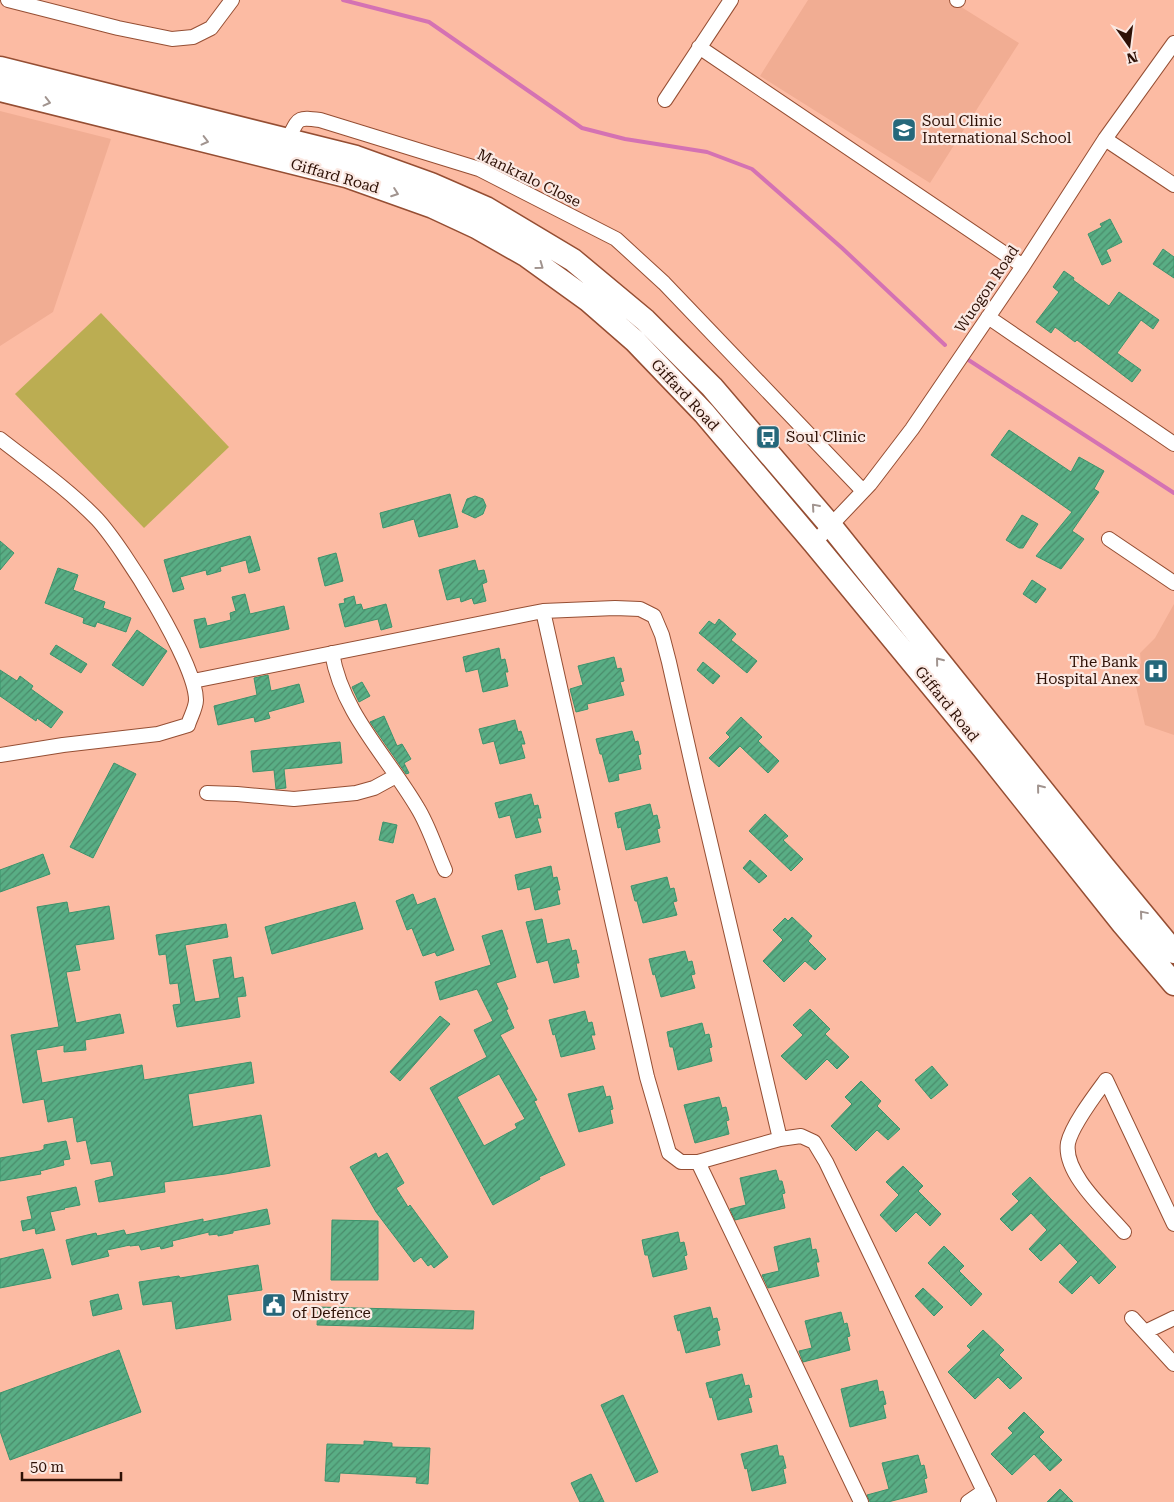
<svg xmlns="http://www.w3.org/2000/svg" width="1174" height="1502" viewBox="0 0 1174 1502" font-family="'Roboto Serif',serif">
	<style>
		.built { fill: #f1ad93 }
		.pitch { fill: #bbad52 }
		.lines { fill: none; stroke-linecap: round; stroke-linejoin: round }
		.stream { stroke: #d472b3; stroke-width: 4 }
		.building { fill: url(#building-hatch); stroke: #3c936c; fill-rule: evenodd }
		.street-casing { stroke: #954e33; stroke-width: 16 }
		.primary-casing { stroke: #954e33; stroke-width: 25 }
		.street { stroke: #fff; stroke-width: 14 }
		.primary { stroke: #fff; stroke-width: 22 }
		.oneway { stroke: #a1948f }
		.labels { text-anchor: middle; stroke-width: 4.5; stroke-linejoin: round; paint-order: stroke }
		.poi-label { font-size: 15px; fill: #2e1106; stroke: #fbe9e3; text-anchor: start }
		.street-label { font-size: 15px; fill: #2e1106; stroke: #fbe9e3 }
	</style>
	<defs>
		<pattern id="building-hatch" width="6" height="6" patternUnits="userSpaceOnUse" patternTransform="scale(1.25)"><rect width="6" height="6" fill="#59ae85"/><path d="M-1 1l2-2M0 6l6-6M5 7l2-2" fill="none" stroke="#4a8c6b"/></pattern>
	</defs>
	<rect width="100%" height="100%" fill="#fcbba3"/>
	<path class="built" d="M808 0H950L1019 43 930 183 760 76Z
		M0 111 111 139 53 312 0 346Z
		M1174 604V735L1145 725 1134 678 1141 663 1140 653 1155 638Z"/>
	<path class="pitch" d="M101 313 229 447 144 528 15 394Z"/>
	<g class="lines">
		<path class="stream" d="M343 0 429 22 582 128 625 139 707 152 752 169 842 248 945 345
			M967 359 1174 493"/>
	</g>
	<path class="building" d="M1110 219 1122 242 1106 250 1111 261 1102 265 1088 234 1102 227 1100 224Z
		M1163 249 1174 257V278L1153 264Z
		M1064 271 1074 278 1073 280 1109 306 1119 292 1159 320 1153 329 1141 320 1117 353 1141 370 1132 382 1077 340 1075 342 1055 327 1051 333 1036 322 1059 292 1053 287Z
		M1009 430 1071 472 1079 457 1104 471 1094 489 1099 492 1072 531 1084 539 1061 569 1036 556 1072 512 991 455Z
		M450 494 458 527 419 537 414 519 383 528 380 513Z
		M475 496 483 499 486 506 483 514 475 518 462 512 467 499Z
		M1022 515 1038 524 1023 548H1019L1006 540Z
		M250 536 260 570 249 573 246 560 220 567 221 571 207 575 206 570 180 577 184 589 173 592 164 560Z
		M0 541 14 553 0 570Z
		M336 553 343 581 325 586 318 558Z
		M475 560 478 571 484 570 487 582 482 584 486 601 474 604 472 598 461 602 460 597 447 600 439 570Z
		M58 568 78 575 73 590 105 602 103 608 131 618 126 632 97 622 95 627 83 623 84 618 45 603Z
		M1032 580 1046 589 1036 603 1023 594Z
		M245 594 250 614 284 606 289 629 200 648 194 620 205 618 207 626 231 620 230 613 236 611 232 597Z
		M354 596 356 605 361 604 363 610 386 604 392 627 381 630 378 619 345 627 339 604 345 603 344 599Z
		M719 619 736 634 731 640 757 661 747 673 699 633 709 621 715 625Z
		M137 630 167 651 143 686 112 665Z
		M56 645 87 664 81 673 50 654Z
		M499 648 501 660 505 659 508 672H505L508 686 483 692 478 669 466 672 463 657Z
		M614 657 617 669 621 668 624 681 620 682 624 695 587 704 588 709 576 712 570 689 583 685 578 666Z
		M703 662 720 676 713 684 697 670Z
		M0 670 17 681 20 676 33 686 31 689 63 712 51 728 37 718 36 721 0 696Z
		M268 675 271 691 299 684 304 702 268 712 270 718 255 722 254 717 218 725 214 706 257 695 254 678Z
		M362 682 370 696 359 702 352 687Z
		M384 716 397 746 402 744 411 759 404 763 409 773 406 774 370 722Z
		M741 717 762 737 758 741 779 761 768 773 740 746 719 767 709 758 730 737 726 733Z
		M515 720 518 732 521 731 525 744H521L525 758 500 764 494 741 483 744 479 729Z
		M632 731 635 742 638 741 641 754 638 755 641 769 618 774 619 780 609 782 602 754H600L596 739Z
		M340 742 342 763 284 769 286 788 276 789 274 770 253 772 251 751Z
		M114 763 136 774 93 858 70 847Z
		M531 794 534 806 538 805 541 818H537L541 832 516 838 510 815 499 818 495 803Z
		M650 804 653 816 657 815 660 828 657 829 660 842 626 850 621 827 618 828 615 813Z
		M765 814 788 836 783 840 803 859 791 871 749 831Z
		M383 822 397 825 393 843 379 840Z
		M43 854 50 874 0 892V870Z
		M750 860 767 876 759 883 743 868Z
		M551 866 553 878 557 877 560 890H557L560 904 535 910 530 887 518 890 515 875Z
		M667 877 670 889 674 888 677 901 673 902 677 915 643 923 637 901H635L631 886Z
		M413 894 417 905 435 898 454 950 437 956 435 952 423 956 412 928 407 930 396 901Z
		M67 902 69 913 109 906 114 939 75 945 80 970 66 972 76 1023 120 1014 124 1033 85 1040 86 1050 64 1052V1045L36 1050 42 1083 142 1065 144 1080 251 1062 254 1083 188 1094 193 1127 261 1115 270 1166 225 1174 164 1182 165 1192 99 1202 95 1181 114 1176 111 1161 91 1164 86 1140 77 1142 73 1117 48 1122 44 1099 23 1103 11 1035 59 1027 37 907Z
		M355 902 363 929 272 954 265 927Z
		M792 917 812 936 808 941 826 959 815 970 805 961 784 982 763 961 783 940 773 930 785 918 788 921Z
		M542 919 547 944 569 939 572 951 576 950 579 963H576L579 977 554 983 548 960 537 963 526 922Z
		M226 924 228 937 185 945 195 1002 220 998 213 960 231 957 234 979 243 977 246 996 237 997 240 1017 177 1027 173 1005 181 1004 178 983 170 984 166 954 159 955 156 935Z
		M502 930 516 977 496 983 508 1009 506 1010 514 1028 500 1035 537 1100 534 1101 565 1165 539 1177 540 1179 493 1205 430 1088 487 1057 474 1030 493 1021 477 989 440 1000 435 982 491 965 482 936ZM499 1074 525 1119 515 1124 517 1128 484 1146 457 1097Z
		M685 951 688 962 692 961 695 974 691 975 695 988 661 997 655 974 653 975 649 959Z
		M810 1009 830 1029 825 1034 849 1057 837 1069 827 1059 806 1080 781 1056 803 1035 793 1025Z
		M585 1011 588 1023 592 1022 595 1035H591L595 1049 561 1057 555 1034 553 1035 549 1020Z
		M440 1016 450 1024 400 1081 390 1072Z
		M702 1023 705 1035 709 1034 712 1047 709 1048 712 1061 678 1070 673 1047H670L667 1032Z
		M932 1066 948 1085 931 1099 915 1080Z
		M861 1081 881 1101 877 1106 900 1129 888 1140 877 1130 856 1151 831 1126 852 1104 845 1097Z
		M603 1086 606 1097 610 1096 613 1109 610 1110 613 1123 579 1132 568 1094Z
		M719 1097 722 1108 726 1107 729 1120 726 1121 729 1134 695 1143 684 1105Z
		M66 1141 70 1159 63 1160 64 1165 40 1171 41 1174 0 1181V1158L40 1151 44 1149V1145Z
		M376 1153 378 1158 387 1153 404 1183 396 1188 408 1207 410 1205 448 1257 434 1268 431 1264 428 1266 421 1257 414 1262 376 1212 350 1167Z
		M903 1166 923 1186 918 1191 941 1214 930 1226 916 1212 896 1232 880 1215 899 1195 886 1182Z
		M776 1170 779 1181H782L785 1193 782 1194 785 1208 735 1220 730 1209 746 1205 740 1178Z
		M1030 1177 1116 1267 1099 1284 1091 1275 1072 1294 1059 1282 1078 1262 1060 1243 1041 1261 1029 1249 1047 1230 1031 1213 1012 1231 1000 1219 1019 1201 1012 1194Z
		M76 1187 80 1205 64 1208 65 1209 50 1212 55 1230 36 1234 35 1228 23 1231 21 1221 32 1219 27 1197Z
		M267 1209 270 1224 233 1231V1233L218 1236V1234L209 1235V1232L172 1241 173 1246 161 1249 160 1246 141 1250 139 1245 130 1246V1245L107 1250 109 1256 72 1265 66 1240 96 1233 97 1236 124 1230 126 1235 203 1219V1222Z
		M332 1220 378 1221V1280H331Z
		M678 1232 680 1243 684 1242 687 1255 684 1256 687 1269 653 1277 648 1255H645L642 1240Z
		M810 1238 812 1250 816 1249 819 1262H816L819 1276 768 1288 762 1275 779 1271 774 1247Z
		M944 1246 964 1266 959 1271 982 1294 971 1306 928 1263Z
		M43 1249 51 1278 0 1288V1259Z
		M258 1265 262 1290 227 1295 231 1320 176 1329 172 1301 143 1305 139 1282 179 1276 180 1278Z
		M923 1288 943 1307 934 1316 915 1296Z
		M118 1294 122 1309 93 1316 90 1301Z
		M318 1307 474 1311 473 1329 317 1325Z
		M710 1307 713 1319 717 1318 720 1330 717 1331 720 1345 686 1353 680 1330 678 1331 674 1316Z
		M841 1312 844 1324 847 1323 850 1336 847 1337 850 1350 803 1362 799 1351 812 1348 805 1321Z
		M983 1330 1004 1350 999 1355 1022 1378 1010 1389 998 1377 975 1399 948 1372 971 1350 967 1346Z
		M119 1350 141 1412 10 1460 0 1431V1393Z
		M742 1374 745 1386 749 1385 752 1397 748 1398 752 1412 718 1420 712 1397 710 1398 706 1383Z
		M877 1380 879 1392 883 1391 886 1404 883 1405 886 1418 850 1427 841 1389Z
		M623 1395 658 1472 636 1482 601 1405Z
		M1024 1412 1044 1432 1039 1437 1062 1460 1050 1471 1034 1454 1012 1475 991 1454 1013 1433 1008 1428Z
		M364 1441 392 1443V1447L430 1448 428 1484 416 1483 417 1477 340 1473 339 1482 325 1481 327 1444 364 1445Z
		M777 1445 779 1456H783L786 1468 783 1469 786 1483 752 1491 747 1468 745 1469 741 1454Z
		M918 1455 921 1466 924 1465 927 1478 924 1479 927 1492 888 1502H870L867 1495 889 1489 882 1463Z
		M591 1474 604 1502H580L571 1483Z
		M1060 1489 1073 1502H1047Z"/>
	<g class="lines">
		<defs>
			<path id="street" d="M8 0 118 28 172 39 193 37 211 28 232 0
				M957 0H958
				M699 47 1023 266
				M665 100 731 0
				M288 139C299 118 296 117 320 120L479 169 616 239 664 283 863 491
				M1105 139 1174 185
				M988 317 1174 444
				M0 439C32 464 68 489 97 519 123 547 196 663 196 700 196 708 190 718 188 725L158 734 63 745 0 755
				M1109 539 1174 583
				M814 543 870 484 912 429 1023 266 1105 139 1174 43
				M543 611 647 1077 669 1153 681 1162H698L780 1139 801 1136 814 1142 826 1162 877 1268 989 1502
				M332 653C342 713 387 756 417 807 429 826 436 850 445 870
				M193 681 543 611 615 608 640 609 654 616 662 635 669 662 696 782 780 1139
				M207 793 237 794 294 799 356 793 374 788 396 776
				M698 1162 861 1502
				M1124 1232C1105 1210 1063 1173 1068 1143 1072 1125 1095 1095 1106 1080L1174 1224
				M1132 1318 1174 1364
				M1145 1332 1174 1318
				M968 1502 984 1491"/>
			<path id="primary" d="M0 68 356 157 431 184 486 208 573 260 645 320 712 387 831 526 1104 867 1174 952
				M0 90 346 176 433 207 476 227 527 256 588 300 635 341 704 413 814 543 983 748 1123 924 1174 984"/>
		</defs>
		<use href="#street" class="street-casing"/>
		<use href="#primary" class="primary-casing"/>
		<use href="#street" class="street"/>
		<use href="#primary" class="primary"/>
	</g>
	<defs><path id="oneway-chevron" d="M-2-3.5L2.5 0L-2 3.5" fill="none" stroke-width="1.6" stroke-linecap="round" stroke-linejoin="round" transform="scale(1.25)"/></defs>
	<g class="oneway">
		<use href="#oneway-chevron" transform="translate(47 102) rotate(14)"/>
		<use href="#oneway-chevron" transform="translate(205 141) rotate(14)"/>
		<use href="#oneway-chevron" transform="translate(395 193) rotate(20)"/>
		<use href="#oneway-chevron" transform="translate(540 266) rotate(36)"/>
		<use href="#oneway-chevron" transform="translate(815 507) rotate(-131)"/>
		<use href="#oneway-chevron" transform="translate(939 661) rotate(-129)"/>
		<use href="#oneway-chevron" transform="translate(1040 788) rotate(-129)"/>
		<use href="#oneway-chevron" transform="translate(1143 914) rotate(-130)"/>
	</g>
	<defs>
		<symbol id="school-square" viewBox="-11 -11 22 22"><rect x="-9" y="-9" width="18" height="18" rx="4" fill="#26687b" stroke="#fbe9e3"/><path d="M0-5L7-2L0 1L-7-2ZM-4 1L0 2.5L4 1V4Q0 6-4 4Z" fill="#fff"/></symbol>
		<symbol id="bus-square" viewBox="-11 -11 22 22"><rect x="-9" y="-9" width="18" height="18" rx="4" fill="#26687b" stroke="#fbe9e3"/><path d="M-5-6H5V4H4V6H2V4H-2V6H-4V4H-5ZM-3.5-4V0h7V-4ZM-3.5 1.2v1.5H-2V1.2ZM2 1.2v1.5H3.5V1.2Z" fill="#fff"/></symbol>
		<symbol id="hospital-square" viewBox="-11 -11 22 22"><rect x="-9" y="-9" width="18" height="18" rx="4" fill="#26687b" stroke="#fbe9e3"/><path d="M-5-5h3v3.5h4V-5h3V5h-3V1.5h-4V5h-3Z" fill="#fff"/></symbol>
		<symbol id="civic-square" viewBox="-11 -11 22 22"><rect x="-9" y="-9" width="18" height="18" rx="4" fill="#26687b" stroke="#fbe9e3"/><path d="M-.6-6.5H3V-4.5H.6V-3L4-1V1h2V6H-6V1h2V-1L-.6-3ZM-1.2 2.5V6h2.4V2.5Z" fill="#fff"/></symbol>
	</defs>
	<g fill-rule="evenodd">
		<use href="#school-square" x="890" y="116" width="28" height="28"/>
		<use href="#bus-square" x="754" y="423" width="28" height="28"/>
		<use href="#hospital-square" x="1142" y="657" width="28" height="28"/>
		<use href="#civic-square" x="260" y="1291" width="28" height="28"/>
	</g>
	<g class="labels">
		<g class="poi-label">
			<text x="922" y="126">Soul Clinic<tspan x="922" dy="17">International School</tspan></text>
			<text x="786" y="442">Soul Clinic</text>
			<text x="1138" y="667" text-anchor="end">The Bank<tspan x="1138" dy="17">Hospital Anex</tspan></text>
			<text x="292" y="1301">Mnistry<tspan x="292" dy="17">of Defence</tspan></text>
		</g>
		<g class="street-label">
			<text transform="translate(335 176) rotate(16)" y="5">Giffard Road</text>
			<text transform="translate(529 178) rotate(26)" y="5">Mankralo Close</text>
			<text transform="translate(987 289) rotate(-56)" y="5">Wuogon Road</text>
			<text transform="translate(685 395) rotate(47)" y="5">Giffard Road</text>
			<text transform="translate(947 704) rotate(51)" y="5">Giffard Road</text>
		</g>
	</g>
	<g transform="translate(1129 45) rotate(166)" stroke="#fbe9e3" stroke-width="4" paint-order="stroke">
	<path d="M0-4L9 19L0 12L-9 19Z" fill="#2e1106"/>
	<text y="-8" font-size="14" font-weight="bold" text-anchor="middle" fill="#2e1106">N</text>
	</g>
	<path d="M22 1472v8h99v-8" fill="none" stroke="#2e1106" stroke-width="2.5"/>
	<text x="30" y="1472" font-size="15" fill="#2e1106" stroke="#fbe9e3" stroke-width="4" paint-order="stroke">50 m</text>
</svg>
